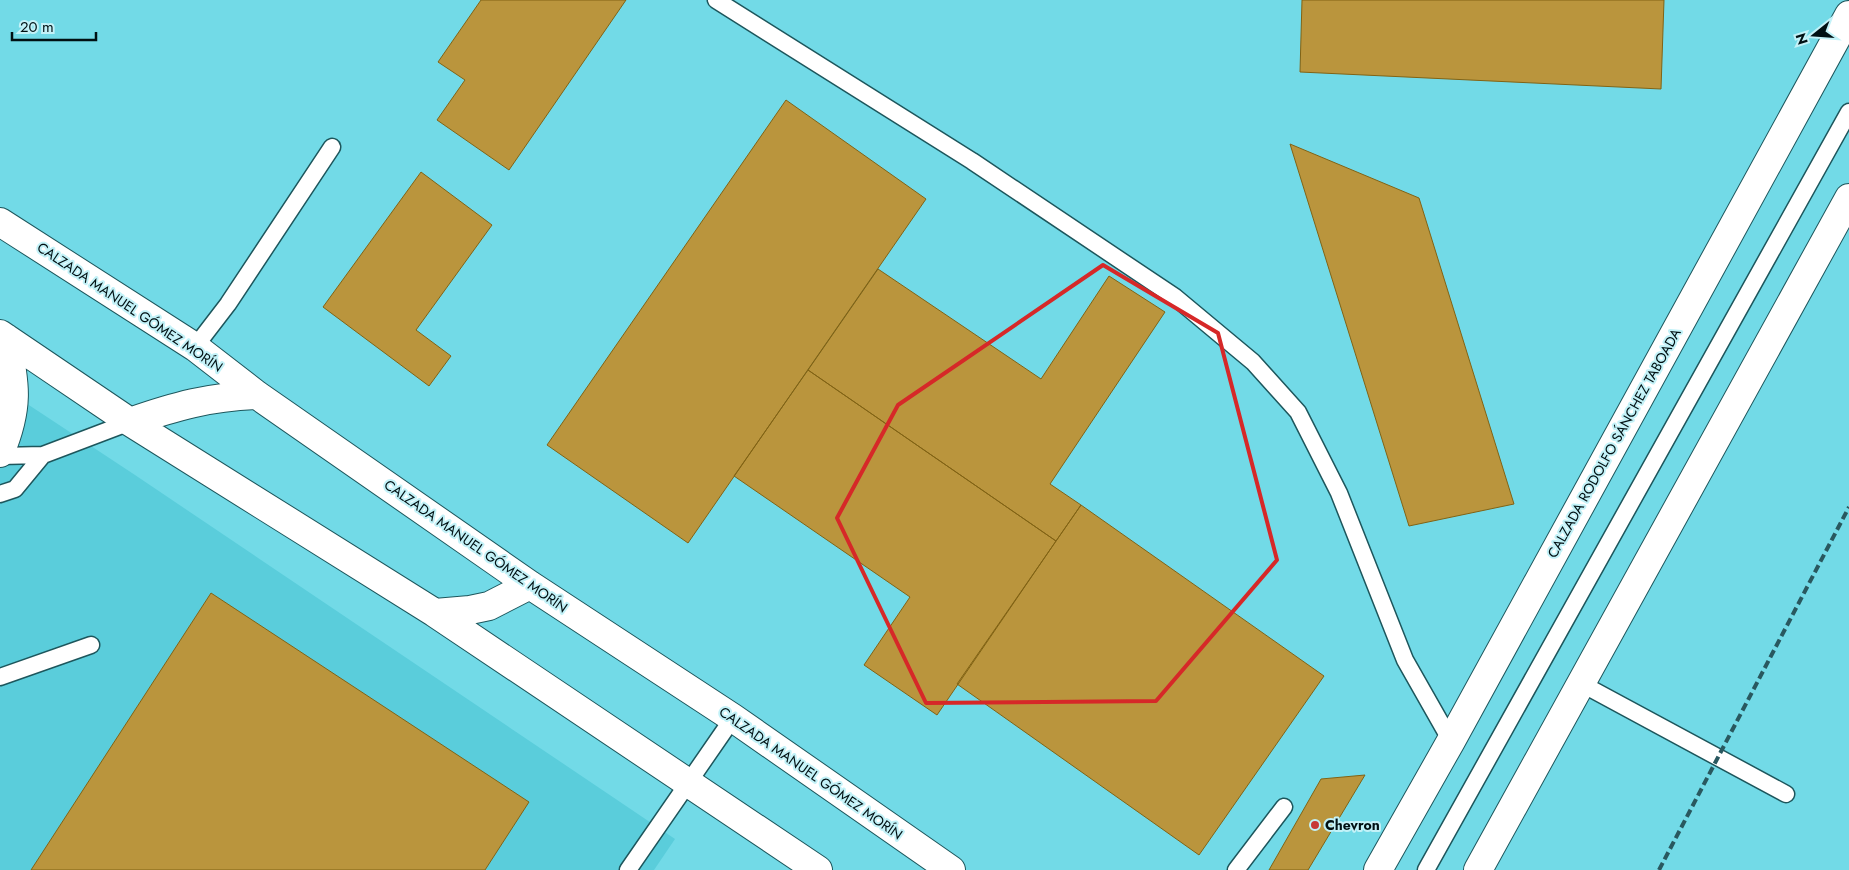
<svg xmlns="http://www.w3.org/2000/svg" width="1849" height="870" viewBox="0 0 1849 870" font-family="Jost,sans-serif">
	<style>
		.built { fill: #5acddb }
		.building { fill: #ba953d; stroke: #816315 }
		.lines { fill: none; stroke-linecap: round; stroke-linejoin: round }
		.service-casing { stroke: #1d565c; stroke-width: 19 }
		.primary-casing { stroke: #1d565c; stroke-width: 30 }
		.service { stroke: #fff; stroke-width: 16 }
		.primary { stroke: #fff; stroke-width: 28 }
		.rail { stroke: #29585f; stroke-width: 4; stroke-dasharray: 8 4; stroke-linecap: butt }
		.marked { fill: none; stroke: #d62828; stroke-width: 4; stroke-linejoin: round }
		.poi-dot { fill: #c73937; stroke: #c3f2f8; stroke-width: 2 }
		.labels { text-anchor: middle; stroke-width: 4; stroke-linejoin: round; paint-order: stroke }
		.street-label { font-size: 14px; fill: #001013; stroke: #c3f2f8 }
		.poi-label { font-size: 14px; font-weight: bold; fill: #001013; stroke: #c3f2f8; text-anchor: start }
	</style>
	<rect width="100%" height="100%" fill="#72dae7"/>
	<path class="built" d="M0 386 135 475 675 839 654 870H0Z"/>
	<path class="building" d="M481 0H626L509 170 437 120 465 80 438 62Z
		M1302 0H1664L1661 89 1300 72Z
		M786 100 926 199 688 543 547 445Z
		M1290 144 1419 198 1514 504 1409 526Z
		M421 172 492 225 416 330 451 356 429 386 323 307Z
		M878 269 1041 379 1109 276 1165 312 1050 484 1081 505 1056 541 808 370Z
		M808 370 1056 541 937 715 864 665 910 597 734 476Z
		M1081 505 1324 676 1199 855 957 684Z
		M211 593 529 802 485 870H31Z
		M1365 775 1308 870H1269L1321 779Z"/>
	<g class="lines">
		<defs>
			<path id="service" d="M716 0 972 161 1175 297 1253 362 1298 412 1339 493 1405 660 1451 741
				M195 347 228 304 332 147
				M0 456 43 455 130 422
				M0 494 15 489 43 455
				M0 677 91 645
				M1582 684 1786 794
				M628 870 733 718
				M1236 870 1284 807
				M1426 870 1849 112"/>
			<path id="primary" d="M0 222 195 347 257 395 530 585 733 718 951 870
				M0 334 130 422 435 613 818 870
				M130 422C176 406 209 397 257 395
				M0 453C19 408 16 385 6 338
				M435 613 470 610 489 606 530 585
				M1378 870 1451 741 1849 15
				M1478 870 1849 198"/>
		</defs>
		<use href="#service" class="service-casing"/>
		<use href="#primary" class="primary-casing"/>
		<use href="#service" class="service"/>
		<use href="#primary" class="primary"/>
		<path class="rail" d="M1659 870 1849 507"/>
	</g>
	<path class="marked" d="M1103 265 1218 333 1277 560 1156 701 926 703 837 518 898 405Z"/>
	<circle class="poi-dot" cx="1315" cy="825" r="5"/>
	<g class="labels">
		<g class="street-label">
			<text transform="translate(130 307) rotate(34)" y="5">CALZADA MANUEL GÓMEZ MORÍN</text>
			<text transform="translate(1614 443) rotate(-61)" y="5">CALZADA RODOLFO SÁNCHEZ TABOADA</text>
			<text transform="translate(476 546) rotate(35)" y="5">CALZADA MANUEL GÓMEZ MORÍN</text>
			<text transform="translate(811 773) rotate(35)" y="5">CALZADA MANUEL GÓMEZ MORÍN</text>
		</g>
		<g class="poi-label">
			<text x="1325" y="830">Chevron</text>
		</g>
	</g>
	<g transform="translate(1814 35) rotate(253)" stroke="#c3f2f8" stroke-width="4" paint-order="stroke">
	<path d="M0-4L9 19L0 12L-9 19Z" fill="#001013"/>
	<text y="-8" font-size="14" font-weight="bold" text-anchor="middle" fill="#001013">N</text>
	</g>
	<path d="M12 32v8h84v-8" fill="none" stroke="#001013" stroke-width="2.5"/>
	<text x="20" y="32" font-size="15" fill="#001013" stroke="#c3f2f8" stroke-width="4" paint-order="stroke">20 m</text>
</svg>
